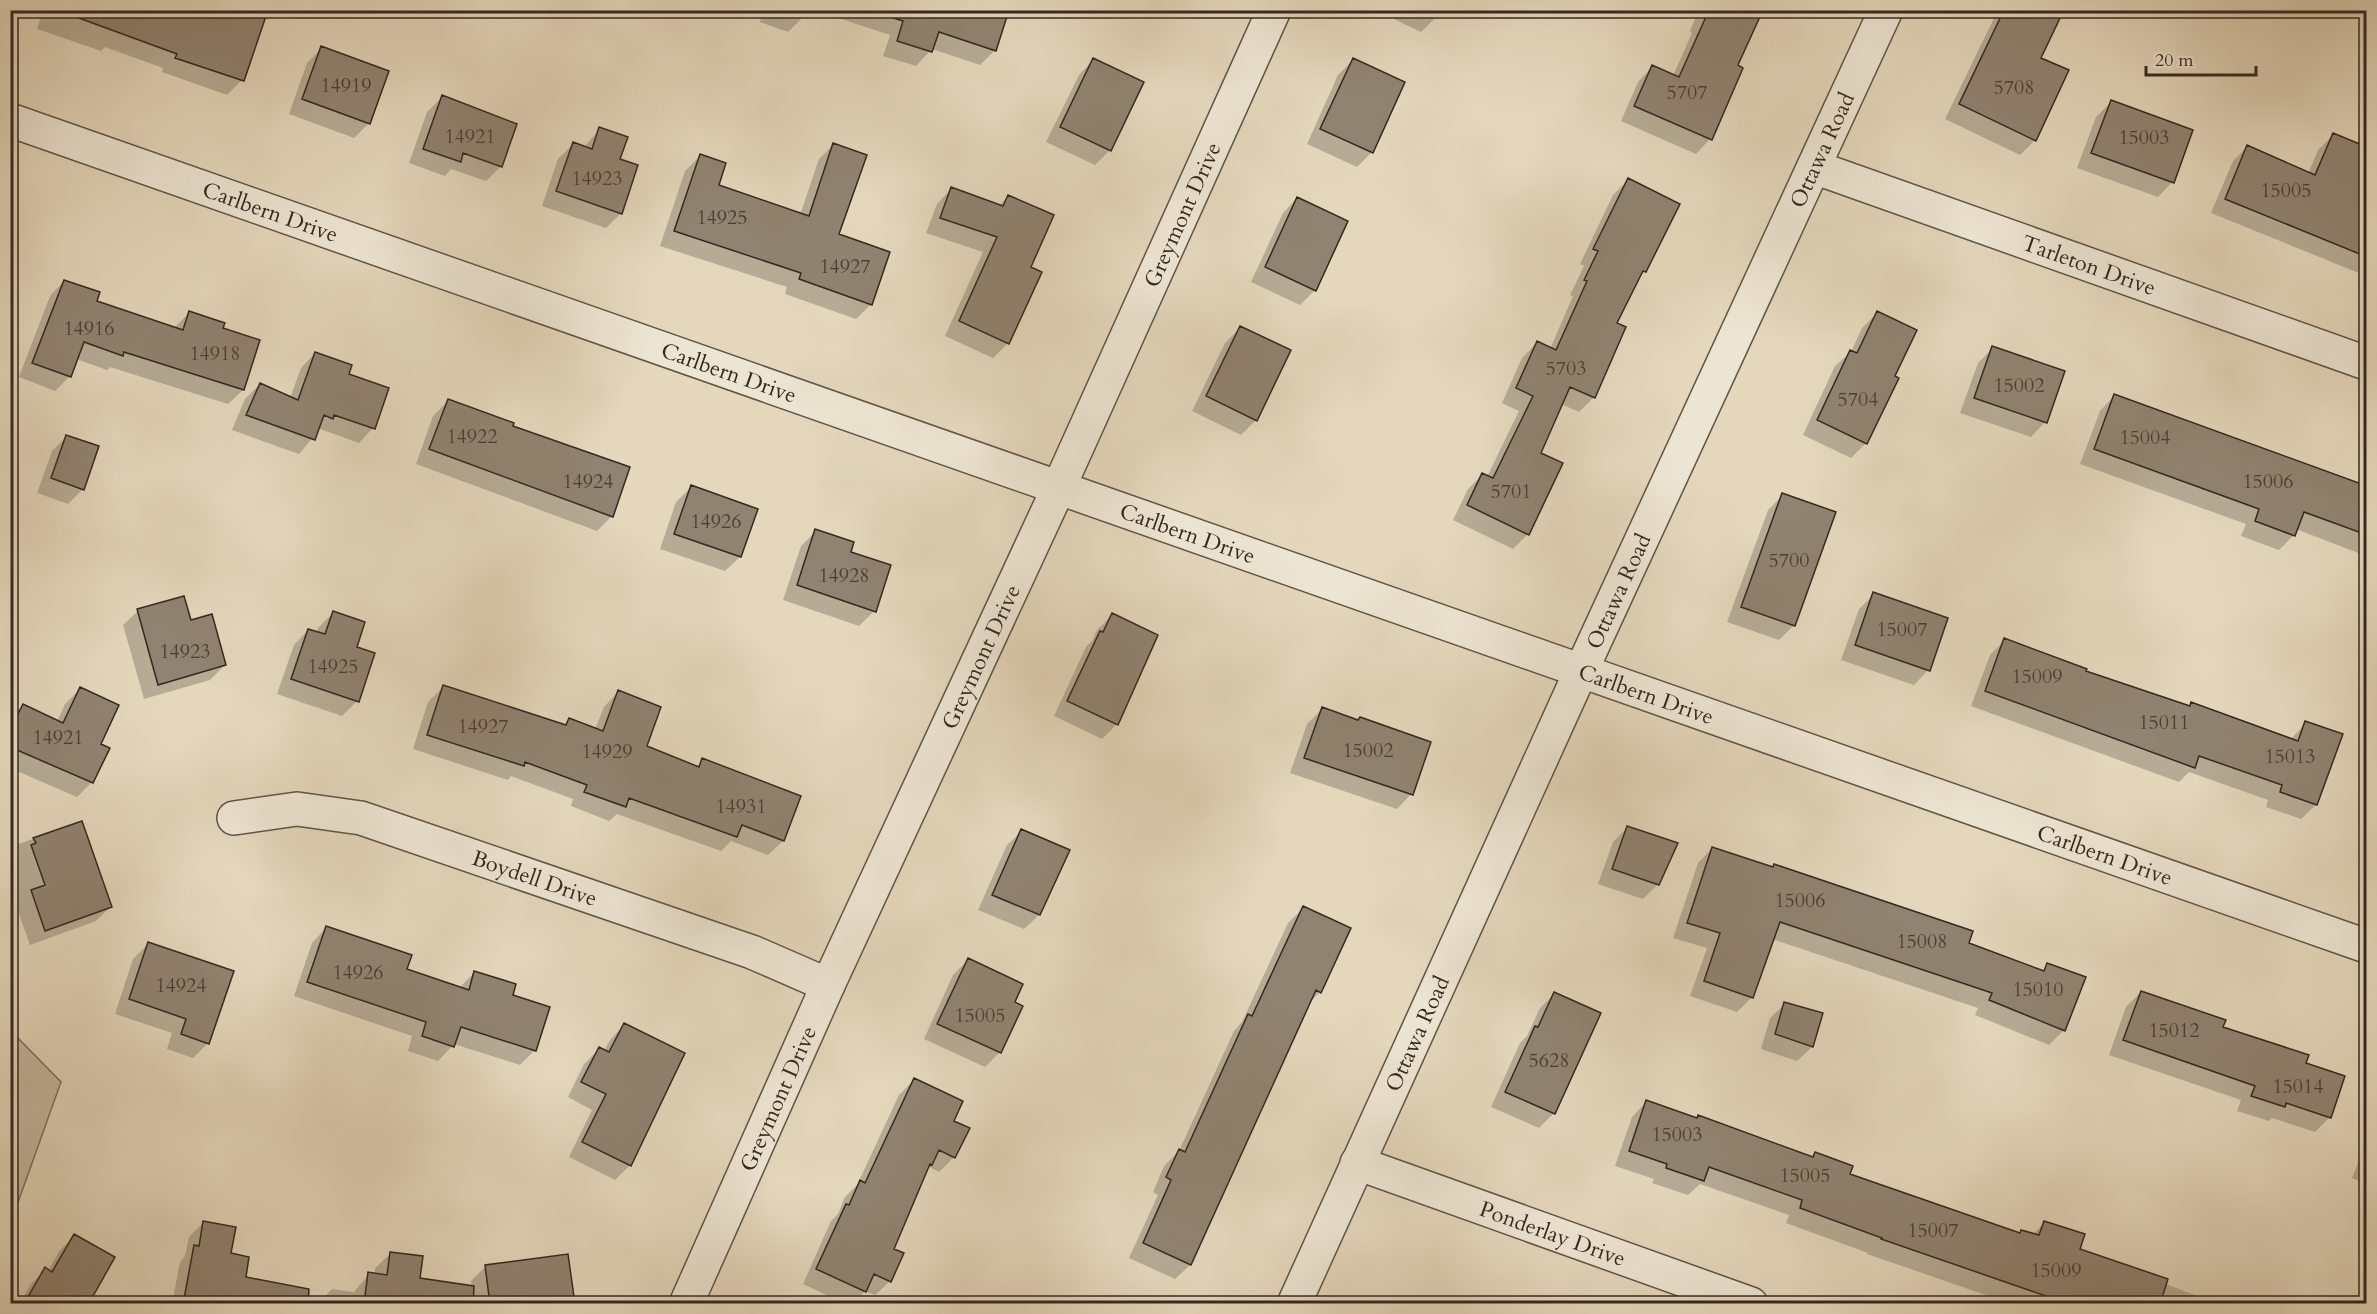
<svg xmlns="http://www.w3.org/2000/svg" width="2377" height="1314" viewBox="0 0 2377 1314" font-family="Cardo,serif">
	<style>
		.green { fill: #c6b9a1; stroke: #7e7060; stroke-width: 1.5 }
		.shadow { fill: #0003 }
		.building { fill: #908371; stroke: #352820; stroke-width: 1.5 }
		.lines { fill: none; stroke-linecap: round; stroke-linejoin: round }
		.minor-casing { stroke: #615447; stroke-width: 36 }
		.minor { stroke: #ede5d3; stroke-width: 33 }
		.labels { text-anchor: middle; stroke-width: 6; stroke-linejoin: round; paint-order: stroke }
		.number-label { font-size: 20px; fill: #4c3f34 }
		.street-label { font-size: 22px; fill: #352820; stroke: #ede5d3 }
	</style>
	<rect width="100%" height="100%" fill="#e4d7bc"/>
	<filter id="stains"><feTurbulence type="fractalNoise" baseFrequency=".00333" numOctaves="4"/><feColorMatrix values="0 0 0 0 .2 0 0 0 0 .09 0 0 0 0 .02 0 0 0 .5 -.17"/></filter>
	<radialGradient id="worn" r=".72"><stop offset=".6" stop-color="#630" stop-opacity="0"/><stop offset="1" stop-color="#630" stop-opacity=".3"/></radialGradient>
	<path class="green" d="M11 1031 61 1082 11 1222Z"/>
	<path class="shadow" d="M43 10H244L242 80 227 95 162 72 163 68 105 47 101 51 37 29Z
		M763 10H805L803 17 788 32 760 22Z
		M814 10H1007L995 50 980 65 932 49 916 66 883 56 890 35Z
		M1375 10H1439L1436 17 1421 32Z
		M1699 10H1764L1759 15 1736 66 1741 69 1710 139 1696 154 1621 121 1638 82 1652 67 1673 76 1692 33 1690 31Z
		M1998 10H2041L2035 140 2020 155 1945 119Z
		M322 48 369 123 354 138 289 114 307 63Z
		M1093 60 1110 150 1095 165 1046 142 1079 75Z
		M1353 60 1372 152 1357 167 1307 144 1338 75Z
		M442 97 501 166 486 181 451 169 445 176 409 163 427 112Z
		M2111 102 2172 182 2158 197 2077 168 2096 117Z
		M600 129 618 160 621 213 606 228 542 206 558 159 573 144 583 148Z
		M2333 135 2366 203V276L2211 213 2233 161 2247 147 2308 174 2318 150Z
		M834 144 838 235 871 304 856 319 785 294 787 287 660 246 685 171 700 156 717 186 800 215 819 159Z
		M1628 180 1645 271 1636 280 1615 324 1594 397 1579 412 1561 404 1539 453 1528 534 1513 549 1453 520 1468 489 1482 475 1487 477 1519 411 1502 403 1522 358 1537 343 1550 349 1573 296 1570 295 1584 266 1580 264 1613 195Z
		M951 189 999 206 1008 196 1029 268 1008 343 993 358 945 336 983 252 926 233 937 204Z
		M1297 198 1315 290 1300 305 1251 282 1283 213Z
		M64 281 96 301 174 328 189 313 221 329 258 341 243 390 228 404 110 367 107 370 76 359 70 376 55 391 19 377 50 296Z
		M1877 313 1893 377 1866 443 1851 458 1803 435 1835 366 1851 352 1862 328Z
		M1240 328 1256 420 1241 435 1192 411 1225 343Z
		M1993 348 2045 422 2031 437 1960 413 1978 363Z
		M315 353 347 375 373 428 359 443 320 429 299 454 232 430 245 399 260 384 290 398 301 368Z
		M2114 396 2362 486 2366 481V556L2296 529 2294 535 2279 550 2241 536 2246 524 2080 464 2100 411Z
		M448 401 511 427 612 516 597 531 416 464 433 416Z
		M67 436 83 489 68 504 37 493 52 451Z
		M691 487 740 557 725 571 660 549 676 502Z
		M1783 495 1794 625 1779 640 1727 622 1768 510Z
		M816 531 849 552 874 611 859 626 783 600 801 546Z
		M1874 594 1928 670 1914 685 1841 660 1859 609Z
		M138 611 190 622 225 665 210 680 144 699 123 625Z
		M333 613 355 647 357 701 342 716 277 694 294 645 308 630 317 633 318 628Z
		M1112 615 1117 724 1102 739 1054 716 1086 647 1092 641 1097 630Z
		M2005 640 2084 672 2189 707 2192 704 2290 740 2306 723 2341 735 2316 805 2301 819 2266 807 2268 800 2189 772 2179 782 1971 706 1990 655Z
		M443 687 563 726 569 719 595 729 604 707 618 692 645 747 696 767 703 760 783 841 768 855 731 841 721 851 617 814 609 821 571 806 573 799 511 776 508 780 413 749 428 702Z
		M80 689 99 745 92 782 77 797 10 768V718L23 706 57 722 65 704Z
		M1322 709 1411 794 1397 809 1290 773 1307 724Z
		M81 823 111 906 96 921 30 945 10 889V850L15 845Z
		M1628 827 1658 884 1643 899 1598 884 1613 842Z
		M1022 831 1068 851 1039 915 1024 929 978 910 1007 845Z
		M1712 848 2041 972 2048 965 2064 1030 2049 1045 1975 1015 1978 1008 1772 939 1751 998 1737 1012 1690 996 1707 948 1673 938 1698 863Z
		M1303 908 1320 992 1308 1004 1190 1265 1175 1279 1129 1258 1158 1195 1153 1192 1164 1166 1179 1151 1234 1031 1242 1022 1288 923Z
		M326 928 405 970 459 988 474 973 511 996 535 1050 520 1065 454 1044 438 1061 408 1051 412 1036 294 996 312 943Z
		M148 944 208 1043 193 1058 167 1049 172 1033 115 1014 133 959Z
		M968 960 1013 1002 1021 1006 1000 1052 985 1067 924 1039 953 975Z
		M2141 992 2304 1064 2330 1117 2315 1132 2272 1118 2269 1121 2237 1111 2241 1100 2109 1055 2126 1007Z
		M1555 993 1554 1113 1539 1128 1491 1107 1520 1043 1527 1036 1540 1008Z
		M1785 1004 1812 1047 1797 1061 1761 1049 1770 1018Z
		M624 1025 630 1165 615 1180 569 1157 592 1110 568 1097 584 1064 599 1049 604 1051 610 1040Z
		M914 1080 954 1157 939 1172 929 1167 892 1250 890 1281 875 1295 865 1291 852 1304H846L803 1284 831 1221 838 1214 845 1197 857 1185 899 1095Z
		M1646 1102 1812 1158 1815 1154 1848 1175 2019 1234 2032 1235 2044 1223 2078 1250 2218 1304H2012L1867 1254 1868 1253 1786 1223 1789 1215 1700 1184 1688 1195 1652 1183 1654 1179 1615 1166 1632 1117Z
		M2366 1144V1184L2352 1178Z
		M204 1222 229 1254 244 1278 274 1304H172L180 1262 185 1256 189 1237Z
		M75 1236 87 1304H19L31 1284 46 1269 48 1271 60 1250Z
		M390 1254 418 1279 420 1304H317L332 1289 354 1292 369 1274 375 1275V1268Z
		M486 1266 573 1304H474L471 1281Z"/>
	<path class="building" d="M69 10H249L266 16 244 81 175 58 177 54 68 14Z
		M891 10H1009L996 51 939 32 932 52 897 41 903 21 890 17Z
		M1709 10H1763L1738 65 1743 68 1712 140 1634 106 1652 65 1679 77Z
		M2004 10H2044L2060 18 2041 58 2069 70 2036 141 1959 104Z
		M321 46 389 71 370 124 302 99Z
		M1093 58 1144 82 1111 151 1060 127Z
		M1353 58 1405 82 1373 153 1320 129Z
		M442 95 517 124 502 167 463 153 461 162 423 149Z
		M2111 100 2193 130 2174 183 2091 153Z
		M599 127 628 137 620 159 638 165 622 214 556 191 573 142 592 149Z
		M2333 133 2367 147V257L2225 199 2247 145 2315 175Z
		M833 143 867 155 839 234 890 252 872 305 799 279 801 273 674 231 700 154 726 163 719 185 809 216Z
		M1628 178 1680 204 1646 272 1643 271 1617 323 1626 327 1595 398 1570 387 1541 453 1563 463 1529 535 1467 505 1482 473 1493 478 1533 396 1516 388 1537 341 1556 350 1587 281 1584 280 1598 251 1593 249Z
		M951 187 1003 206 1008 195 1054 215 1031 267 1042 272 1009 344 959 321 997 237 940 218Z
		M1297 197 1348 221 1316 291 1265 267Z
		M64 280 100 292 97 301 183 330 189 311 225 323 223 328 260 340 244 390 124 352 123 356 84 342 71 377 32 363Z
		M1877 311 1917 330 1895 376 1899 378 1867 444 1817 420 1850 350 1857 353Z
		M1240 326 1291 350 1257 421 1206 396Z
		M1992 346 2065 371 2047 423 1974 398Z
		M315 352 352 365 349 374 389 388 375 429 334 415 333 419 324 415 315 440 246 415 260 383 298 400Z
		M2114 394 2367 486V535L2304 512 2295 536 2255 521 2259 509 2094 449Z
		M448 399 514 423 513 426 630 467 613 517 429 449Z
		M66 435 99 446 84 490 51 478Z
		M691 485 758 509 741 557 674 534Z
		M1782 493 1836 512 1795 626 1741 607Z
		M815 529 854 542 851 552 891 565 876 612 797 585Z
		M1873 592 1948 618 1930 671 1855 645Z
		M184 596 191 620 212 614 226 665 158 685 137 609Z
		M333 611 365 622 357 647 375 653 359 702 291 679 308 629 325 634Z
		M1112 613 1158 635 1118 725 1067 701 1100 631 1103 632Z
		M2004 638 2087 669 2086 671 2190 706 2191 702 2298 741 2305 721 2343 734 2317 805 2280 792 2282 785 2199 756 2195 768 1985 691Z
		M443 685 566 725 569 718 603 731 618 690 661 707 647 746 699 767 702 758 801 796 784 841 742 825 737 837 629 798 626 807 584 792 587 785 525 762 524 766 427 735Z
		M80 687 119 705 101 744 110 748 93 783 10 747V730L23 704 63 723Z
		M1322 707 1358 720 1360 717 1431 742 1413 795 1304 758Z
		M82 821 112 907 45 931 31 890 45 885 31 845 36 843 33 838Z
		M1627 826 1678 843 1659 885 1612 869Z
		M1021 829 1070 850 1040 915 992 895Z
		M1712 847 1773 867 1774 864 1973 931 1969 943 2044 971 2047 963 2086 977 2065 1031 1989 1000 1992 993 1780 922 1753 998 1704 981 1720 933 1687 923Z
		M1303 906 1351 928 1321 993 1316 990 1191 1265 1143 1243 1171 1180 1166 1177 1179 1149 1185 1152 1248 1014 1252 1016Z
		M326 926 412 955 407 969 469 990 474 971 516 984 513 995 550 1007 536 1051 461 1027 454 1047 422 1036 426 1022 307 982Z
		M148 942 234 971 209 1044 181 1034 186 1019 129 999Z
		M968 958 1023 984 1015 1002 1023 1006 1001 1053 937 1024Z
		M2141 991 2226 1020 2223 1027 2309 1055 2306 1063 2345 1076 2331 1118 2286 1103 2285 1107 2251 1096 2255 1086 2123 1040Z
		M1554 992 1601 1013 1555 1114 1505 1092 1535 1026 1538 1027Z
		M1784 1002 1823 1013 1813 1047 1775 1034Z
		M624 1023 685 1053 631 1166 582 1142 606 1094 581 1082 599 1047 609 1052Z
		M914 1078 963 1101 954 1121 970 1128 955 1158 939 1150 932 1165 930 1164 894 1249 904 1253 891 1282 874 1274 866 1292 816 1269 846 1204 849 1205 860 1180 865 1183Z
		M1646 1100 1697 1118 1698 1115 1813 1157 1815 1152 1853 1166 1850 1174 2020 1233 2021 1230 2039 1235 2044 1221 2085 1234 2080 1249 2168 1279 2160 1304H2069L1881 1239 1882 1238 1800 1208 1802 1200 1709 1167 1704 1181 1666 1168 1667 1164 1629 1151Z
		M203 1221 236 1227 231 1253 249 1257 246 1277 309 1289 308 1304H183L194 1245 199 1246Z
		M74 1234 115 1257 92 1298 101 1304H24L45 1267 52 1272Z
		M390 1252 423 1256 420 1278 474 1286 473 1304H364L368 1272 387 1275Z
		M568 1254 575 1304H490L485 1265Z"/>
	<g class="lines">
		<defs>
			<g id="minor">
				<path id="s1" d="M10 120 2366 946"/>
				<path id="s2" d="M1814 167 2366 363"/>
				<path id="s3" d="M234 818 297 809 361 818 752 952 828 985"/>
				<path id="s4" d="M1357 1163 1751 1304"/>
				<path id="s5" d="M686 1304 828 985 1059 487 1274 10"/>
				<path id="s6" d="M1294 1304 1581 671 1886 10"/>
			</g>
		</defs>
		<use href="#minor" class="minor-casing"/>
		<use href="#minor" class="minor"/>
	</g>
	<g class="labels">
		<g class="number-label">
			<text x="346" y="92">14919</text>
			<text x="2014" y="94">5708</text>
			<text x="1687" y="99">5707</text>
			<text x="470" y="143">14921</text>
			<text x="2144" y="144">15003</text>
			<text x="597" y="185">14923</text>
			<text x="2286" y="197">15005</text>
			<text x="722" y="224">14925</text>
			<text x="845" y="273">14927</text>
			<text x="89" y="335">14916</text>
			<text x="215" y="360">14918</text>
			<text x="1566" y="375">5703</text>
			<text x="2019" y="392">15002</text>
			<text x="1858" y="406">5704</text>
			<text x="472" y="443">14922</text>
			<text x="2145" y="444">15004</text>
			<text x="588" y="488">14924</text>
			<text x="2268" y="488">15006</text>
			<text x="1511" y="498">5701</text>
			<text x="716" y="528">14926</text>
			<text x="1789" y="567">5700</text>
			<text x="844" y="582">14928</text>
			<text x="1902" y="636">15007</text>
			<text x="185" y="658">14923</text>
			<text x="333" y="673">14925</text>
			<text x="2037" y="683">15009</text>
			<text x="2164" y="729">15011</text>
			<text x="483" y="733">14927</text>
			<text x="58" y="744">14921</text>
			<text x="1368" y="757">15002</text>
			<text x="607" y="758">14929</text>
			<text x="2290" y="763">15013</text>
			<text x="741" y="813">14931</text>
			<text x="1800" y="907">15006</text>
			<text x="1922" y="948">15008</text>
			<text x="358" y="979">14926</text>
			<text x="181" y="992">14924</text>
			<text x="2038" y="996">15010</text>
			<text x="980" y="1022">15005</text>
			<text x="2174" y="1037">15012</text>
			<text x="1549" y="1067">5628</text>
			<text x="2298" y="1093">15014</text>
			<text x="1677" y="1141">15003</text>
			<text x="1805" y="1182">15005</text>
			<text x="1933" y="1237">15007</text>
			<text x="2056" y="1277">15009</text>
		</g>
		<g class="street-label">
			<text dy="8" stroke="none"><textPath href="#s6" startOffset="1269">Ottawa Road</textPath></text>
			<text dy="8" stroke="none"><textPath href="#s1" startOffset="276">Carlbern Drive</textPath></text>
			<text dy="8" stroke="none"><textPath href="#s5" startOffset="1197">Greymont Drive</textPath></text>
			<text dy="8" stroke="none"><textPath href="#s2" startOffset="292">Tarleton Drive</textPath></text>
			<text dy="8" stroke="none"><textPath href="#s1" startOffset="762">Carlbern Drive</textPath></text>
			<text dy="8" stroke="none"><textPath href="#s1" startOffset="1248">Carlbern Drive</textPath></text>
			<text dy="8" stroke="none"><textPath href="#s6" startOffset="783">Ottawa Road</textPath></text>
			<text dy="8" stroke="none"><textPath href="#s5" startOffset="711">Greymont Drive</textPath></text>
			<text dy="8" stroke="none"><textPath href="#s1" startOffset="1734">Carlbern Drive</textPath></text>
			<text dy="8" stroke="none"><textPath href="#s1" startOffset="2220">Carlbern Drive</textPath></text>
			<text dy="8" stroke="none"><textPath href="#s3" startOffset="312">Boydell Drive</textPath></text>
			<text dy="8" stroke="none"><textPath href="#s6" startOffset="297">Ottawa Road</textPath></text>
			<text dy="8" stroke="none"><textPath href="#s5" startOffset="225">Greymont Drive</textPath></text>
			<text dy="8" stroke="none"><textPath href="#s4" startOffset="208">Ponderlay Drive</textPath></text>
		</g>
	</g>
	<rect width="2377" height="1314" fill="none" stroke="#e4d7bc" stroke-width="36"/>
	<rect x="12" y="12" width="2353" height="1290" fill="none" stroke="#352820" stroke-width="3"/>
	<rect x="18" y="18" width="2341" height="1278" fill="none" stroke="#352820" stroke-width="1.5"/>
	<path d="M2146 66v9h110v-9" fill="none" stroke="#352820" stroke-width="3"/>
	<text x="2155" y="66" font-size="18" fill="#352820" stroke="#ede5d3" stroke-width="4.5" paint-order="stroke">20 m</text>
	<rect width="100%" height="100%" filter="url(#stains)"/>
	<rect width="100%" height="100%" fill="url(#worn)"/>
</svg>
